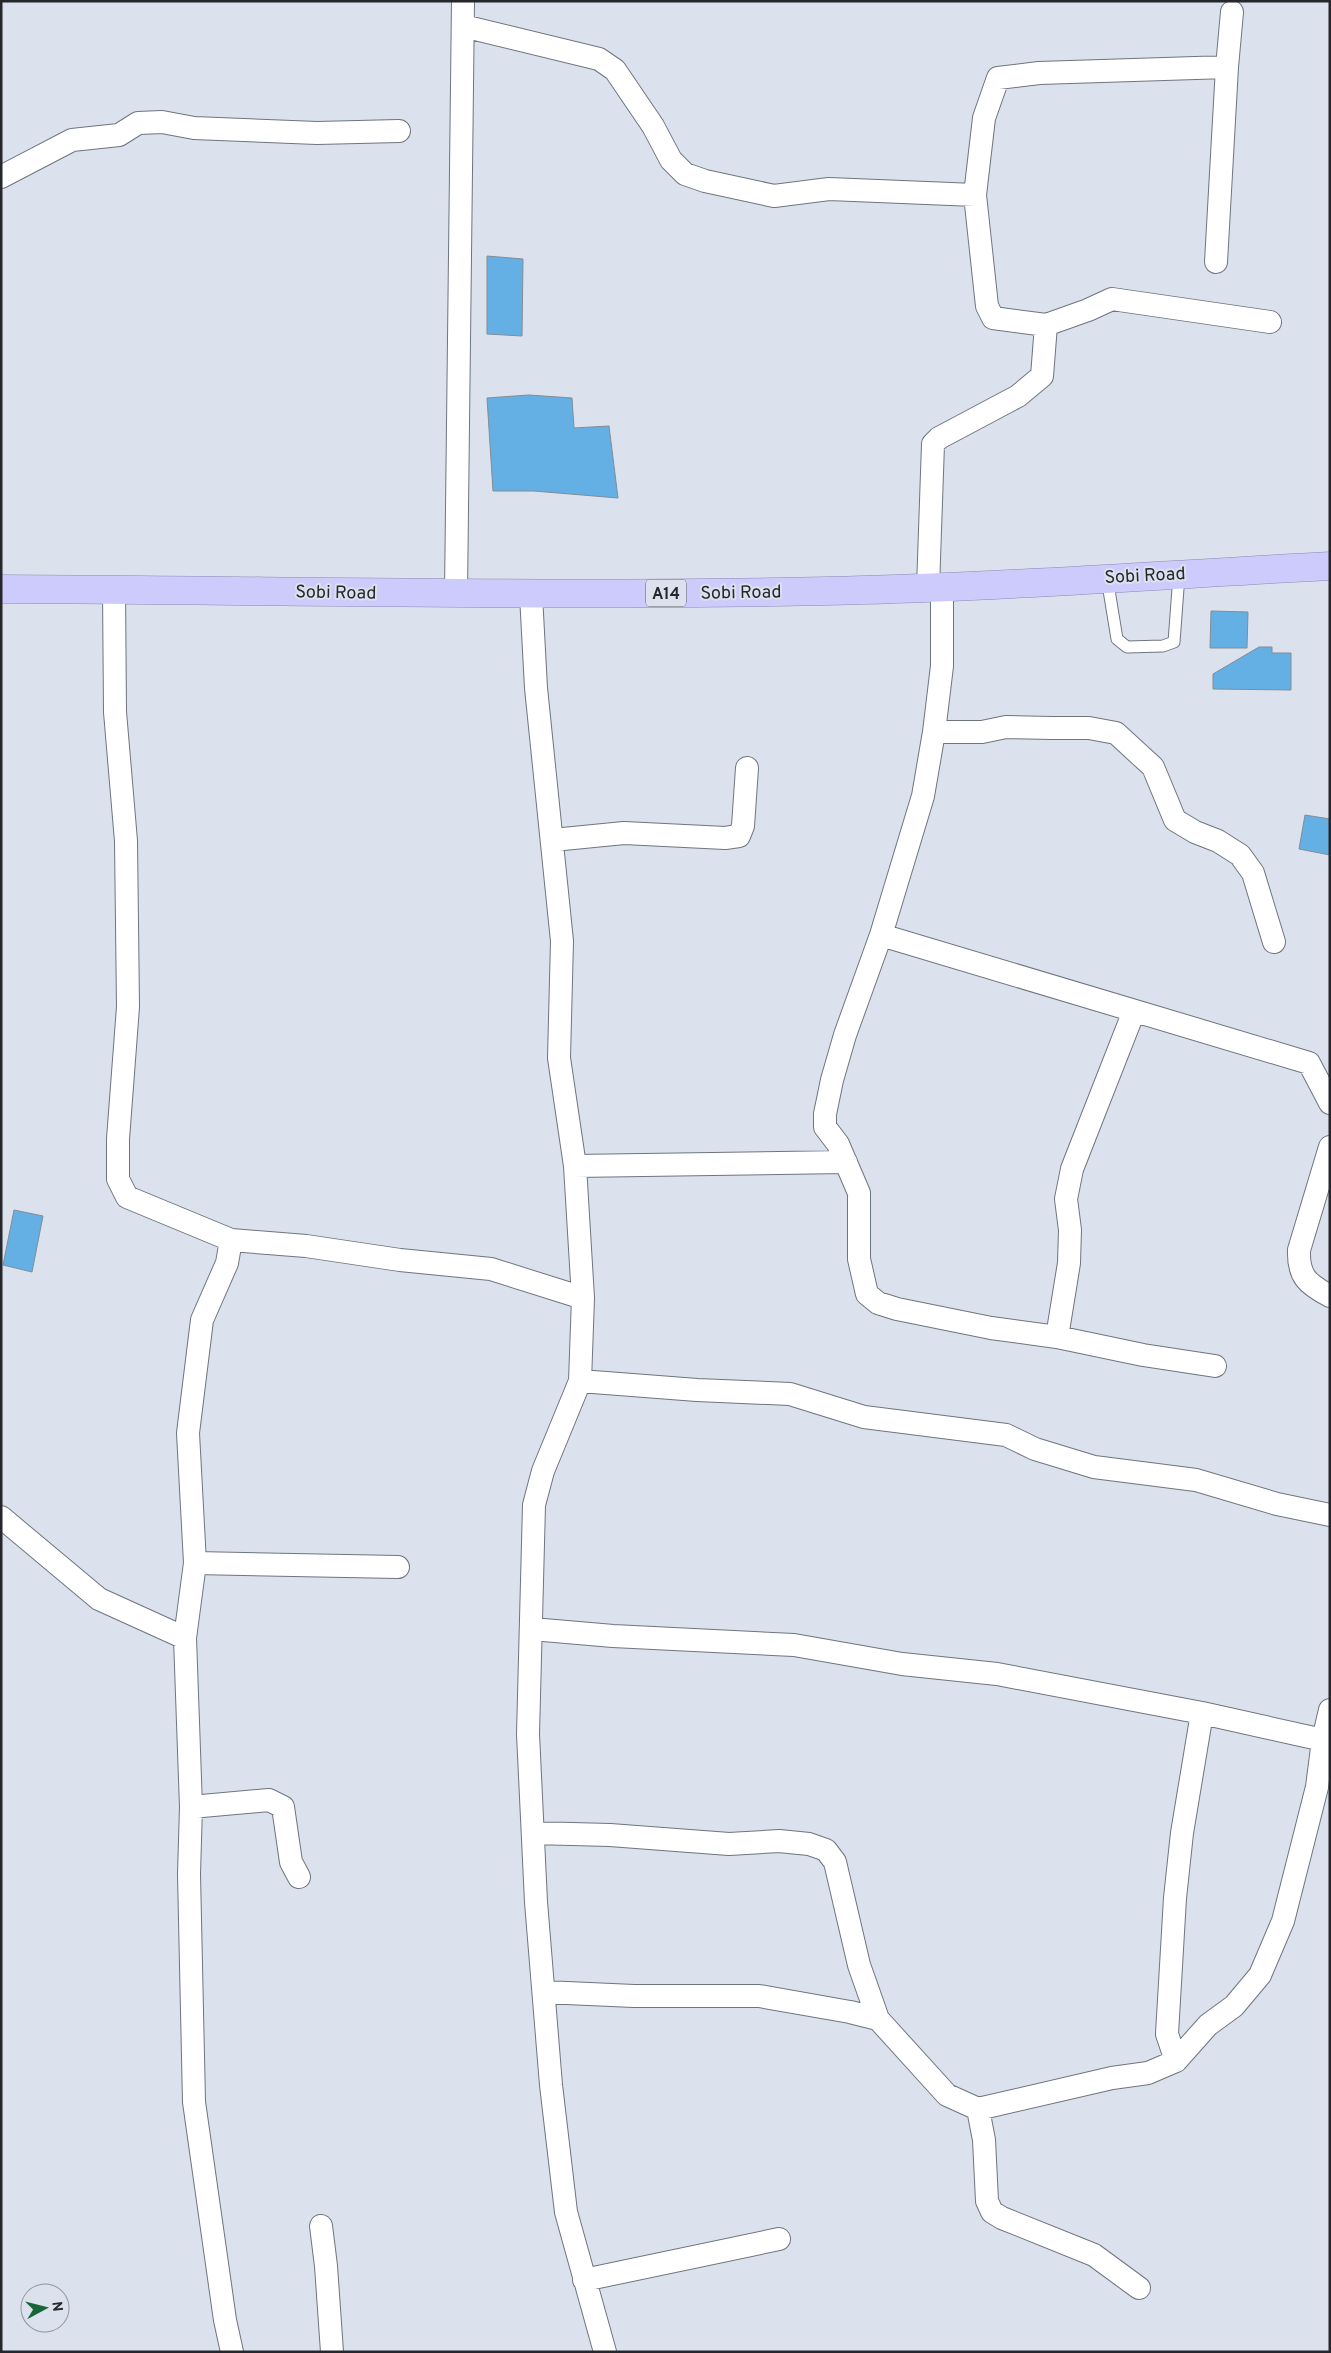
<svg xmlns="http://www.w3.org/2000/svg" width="1331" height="2353" viewBox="0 0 1331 2353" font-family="Overpass,sans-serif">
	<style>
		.building { fill: #64b0e5; stroke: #828d95 }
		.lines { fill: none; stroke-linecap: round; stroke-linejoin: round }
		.service-casing { stroke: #6f757f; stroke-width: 13 }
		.minor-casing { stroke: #6f757f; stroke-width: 24 }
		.trunk-casing { stroke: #8a89b3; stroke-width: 29 }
		.service { stroke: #fff; stroke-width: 11 }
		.minor { stroke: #fff; stroke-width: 22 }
		.trunk { stroke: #cccbfc; stroke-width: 28 }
		.labels { text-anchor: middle; stroke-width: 4; stroke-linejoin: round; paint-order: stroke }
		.shield { fill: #dbe1ed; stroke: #5c5f66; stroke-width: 1 }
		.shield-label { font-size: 16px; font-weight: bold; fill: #25272c }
		.street-label { font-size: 18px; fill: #25272c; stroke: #dbe1ed }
	</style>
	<rect width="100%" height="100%" fill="#dbe1ed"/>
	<path class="building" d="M487 256 523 259 522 336 487 334Z
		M529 395 572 398 574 428 609 426 618 498 534 491H493L487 398Z
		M1211 611 1248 612 1247 648H1210Z
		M1259 647H1272V653H1291V690L1213 689V674Z
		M1305 815 1330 819V855L1299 849Z
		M14 1210 43 1216 32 1272 3 1265Z"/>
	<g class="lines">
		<defs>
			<path id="service" d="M1107 578 1117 639 1127 647 1163 646 1174 642 1179 575"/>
			<path id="minor" d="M463 26 599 59 615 70 653 126 671 160 685 174 705 181 774 196 829 189 975 195 984 118 998 78 1039 73 1227 67
				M1 177 72 140 119 135 138 123 162 122 194 128 317 133 399 131
				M975 195 987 306 993 318 1046 325
				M1216 262 1227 67 1232 12
				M928 588 933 444 939 438 1018 396 1042 376 1046 325 1088 310 1112 299 1270 322
				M942 588V666L934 732 923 796 881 935 845 1035 832 1080 825 1114V1127L838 1144 859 1193V1259L867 1294 878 1303 897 1309 991 1328 1057 1337 1143 1355 1215 1366
				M114 589 115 712 126 841 128 1007 118 1139V1179L127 1197 231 1240 306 1246 400 1260 491 1269 583 1298
				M456 594 463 1
				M531 595 536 688 562 941 559 1058 575 1166 583 1298 580 1381 543 1471 534 1505 528 1734 536 1902 551 2085 566 2212 605 2352
				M934 732H982L1006 727 1052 728H1089L1116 733 1153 767 1175 820 1195 832 1218 841 1240 855 1253 873 1274 942
				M553 840 624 833 725 838 739 836 743 826 747 768
				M881 935 1309 1063 1330 1103
				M1330 1147 1299 1250C1298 1276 1307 1284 1330 1296
				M575 1166 846 1162
				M231 1240 227 1263 202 1320 188 1433 195 1563 185 1638 191 1807 189 1874 194 2102 225 2320 232 2352
				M1057 1337 1069 1263 1070 1230 1066 1199 1072 1169 1134 1011
				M580 1381 697 1390 790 1394 864 1417 1006 1435 1035 1449 1094 1467 1196 1480 1277 1504 1330 1515
				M1 1517 99 1599 185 1638
				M195 1563 398 1567
				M532 1629 613 1636 794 1645 902 1664 997 1674 1202 1713 1323 1740
				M191 1807 269 1800 283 1807 291 1862 299 1877
				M533 1833 610 1835 729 1844 779 1841 809 1844 826 1850 835 1862 859 1965 878 2019
				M544 1992 634 1996H759L850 2012 878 2019 947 2095 978 2109 1112 2078 1148 2073 1176 2061 1208 2025 1234 2006 1260 1975 1283 1921 1317 1787 1323 1740 1330 1710
				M1176 2061 1167 2034 1175 1898 1182 1833 1202 1713
				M978 2109 984 2140 987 2201 992 2212 1002 2218 1094 2255 1139 2288
				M321 2226 326 2266 332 2352
				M584 2280 779 2239"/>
			<path id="trunk" d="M1 589C289 590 576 598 863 590 1019 586 1174 574 1330 566"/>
		</defs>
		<use href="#service" class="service-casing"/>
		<use href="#minor" class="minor-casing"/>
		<use href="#trunk" class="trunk-casing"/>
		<use href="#service" class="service"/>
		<use href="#minor" class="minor"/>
		<use href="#trunk" class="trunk"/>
	</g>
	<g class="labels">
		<rect class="shield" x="646" y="579.5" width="40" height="27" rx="4"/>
		<g class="shield-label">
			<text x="666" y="599">A14</text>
		</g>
		<g class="street-label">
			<text transform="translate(1145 575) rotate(-3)" y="6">Sobi Road</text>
			<text transform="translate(336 592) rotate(1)" y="6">Sobi Road</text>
			<text transform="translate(741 592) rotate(-1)" y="6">Sobi Road</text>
		</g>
	</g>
	<rect width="1331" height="2353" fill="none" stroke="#25272c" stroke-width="5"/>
	<g transform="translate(45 2308) rotate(83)"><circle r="24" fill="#dbe1ed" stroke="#9297a0"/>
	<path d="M0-4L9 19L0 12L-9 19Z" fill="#186635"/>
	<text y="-8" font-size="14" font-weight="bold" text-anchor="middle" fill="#25272c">N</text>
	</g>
</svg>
